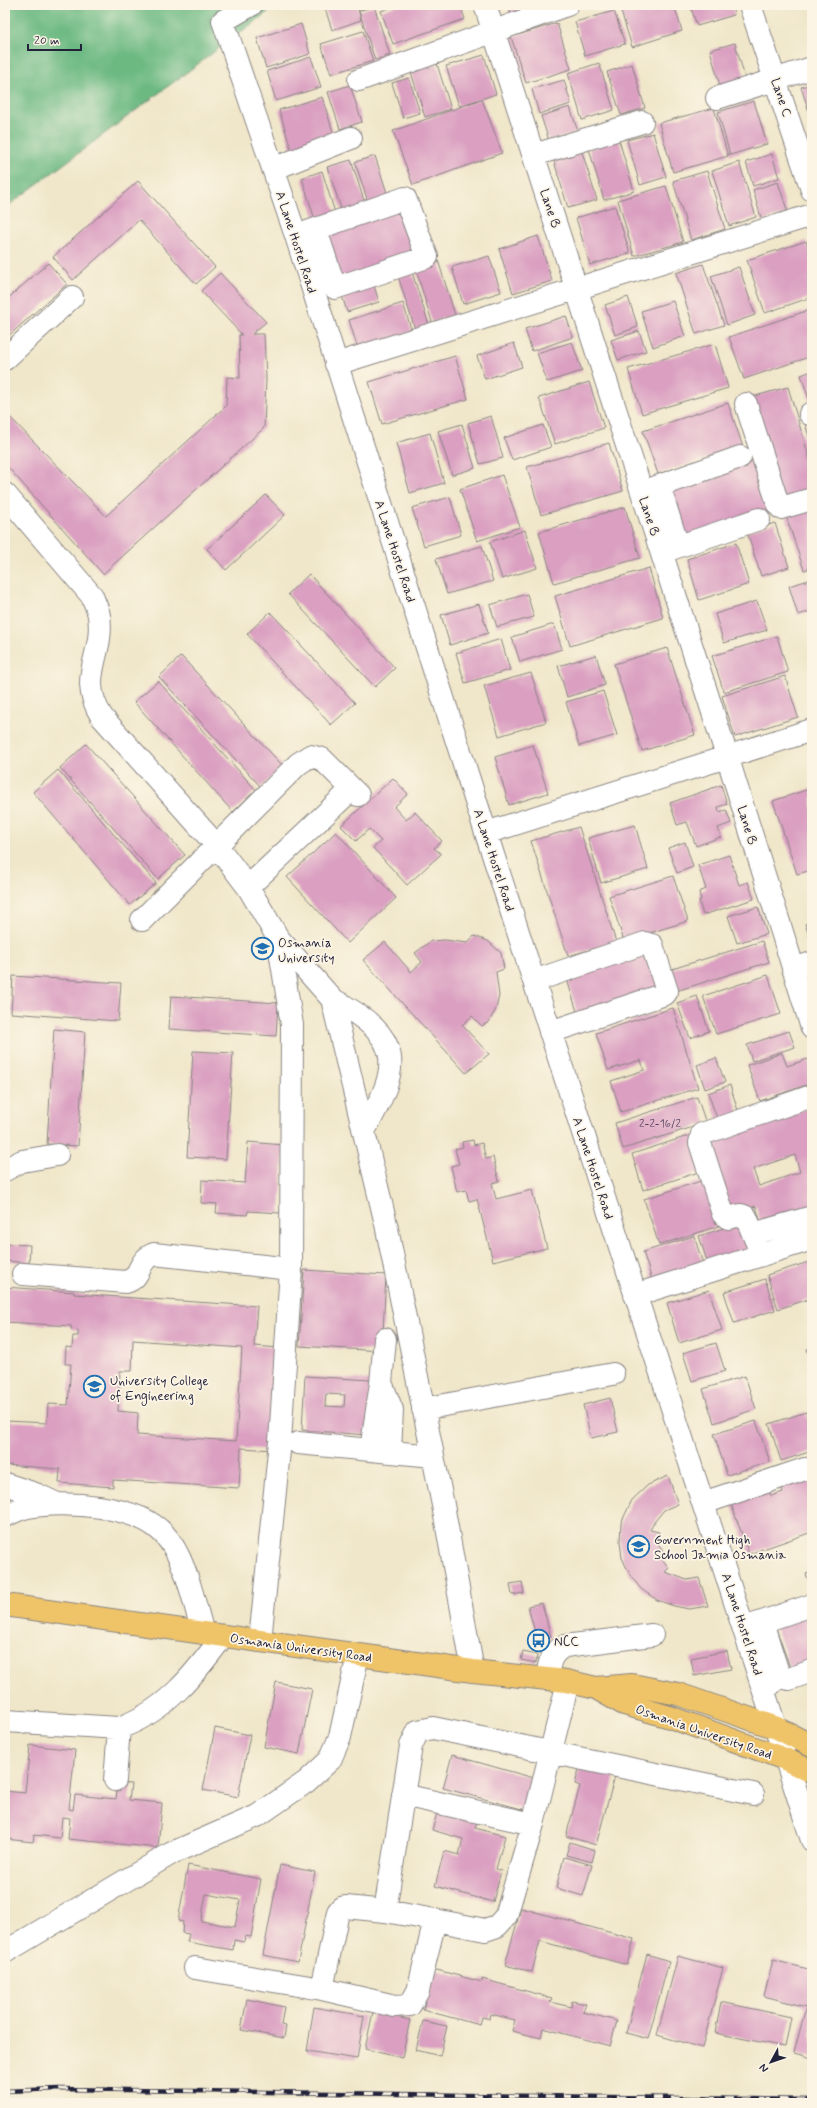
<svg xmlns="http://www.w3.org/2000/svg" width="817" height="2108" viewBox="0 0 817 2108" font-family="Mynerve,sans-serif">
	<style>
		.forest { fill: #6cb982; stroke: #476e5e }
		.building { fill: #da9fc1; fill-rule: evenodd }
		.lines { fill: none; stroke-linecap: round; stroke-linejoin: round }
		.minor-casing { stroke: #898482; stroke-width: 24 }
		.major-casing { stroke: #898482; stroke-width: 24 }
		.minor { stroke: #fff; stroke-width: 22 }
		.major { stroke: #efc469; stroke-width: 22 }
		.rail-casing { stroke: #22223b; stroke-width: 4.5 }
		.rail { stroke: #fcf5e5; stroke-width: 3; stroke-dasharray: 9; stroke-linecap: butt }
		.labels { text-anchor: middle; stroke-width: 3.5; stroke-linejoin: round; paint-order: stroke }
		.number-label { font-size: 11px; fill: #50415c }
		.street-label { font-size: 13px; fill: #22223b; stroke: #fcf5e5 }
		.poi-label { font-size: 13px; fill: #22223b; stroke: #fcf5e5; text-anchor: start }
	</style>
	<rect width="100%" height="100%" fill="#fcf5e5"/>
	<filter id="ink" filterUnits="userSpaceOnUse"><feTurbulence type="fractalNoise" baseFrequency=".025" numOctaves="2"/><feDisplacementMap in="SourceGraphic" scale="8" xChannelSelector="R" yChannelSelector="G"/><feConvolveMatrix kernelMatrix="1 2 1 2 8 2 1 2 1" color-interpolation-filters="sRGB"/></filter>
	<filter id="wash" filterUnits="userSpaceOnUse"><feTurbulence type="fractalNoise" baseFrequency=".012" numOctaves="4" result="noise"/><feDisplacementMap in="SourceGraphic" scale="16" xChannelSelector="R" yChannelSelector="G"/><feGaussianBlur stdDeviation="0.9" result="paint"/><feColorMatrix in="noise" values="0 0 0 0 0 0 0 0 0 0 0 0 0 0 0 0 0 1.4 0 .05"/><feComposite in="paint" operator="in"/></filter>
	<g filter="url(#wash)">
		<rect width="100%" height="100%" fill="#f0e7ca"/>
		<path class="forest" d="M5 5H277L5 208Z"/>
		<g id="blocks">
			<path class="building" d="M324 5H357L361 20 332 30Z
				M398 5H460L465 19 393 44 381 11Z
				M508 5H541L511 15Z
				M619 5H674L682 31 632 47Z
				M690 5H732L734 15 697 26Z
				M771 5H783L772 9Z
				M374 6 390 55 375 60 359 11Z
				M614 11 625 44 585 56 575 22Z
				M557 23 571 69 526 83 511 37Z
				M301 24 310 54 266 68 257 38Z
				M363 31 373 61 331 74 321 44Z
				M735 43 745 78 720 86 710 50Z
				M484 55 496 94 459 106 446 66Z
				M311 57 321 87 276 101 267 71Z
				M599 63 614 110 582 120 568 73Z
				M437 64 451 109 425 117 411 72Z
				M632 64 645 108 621 115 607 72Z
				M409 78 420 113 403 118 392 83Z
				M564 80 571 104 539 114 532 89Z
				M812 84V121L801 87Z
				M350 85 362 122 340 129 328 92Z
				M322 97 335 138 292 152 279 110Z
				M482 99 502 153 413 185 393 131Z
				M754 101 767 144 730 155 718 112Z
				M570 107 578 132 549 141 541 116Z
				M714 108 728 156 673 172 659 123Z
				M653 133 666 177 640 185 627 140Z
				M619 140 634 191 604 200 589 149Z
				M582 152 597 200 568 208 554 161Z
				M772 154 779 178 753 186 746 162Z
				M375 156 389 199 369 205 355 162Z
				M351 160 366 207 343 214 327 167Z
				M739 162 756 217 729 226 712 171Z
				M322 171 336 216 316 223 302 178Z
				M707 171 725 229 691 240 673 181Z
				M138 181 215 267 196 284 139 220 73 280 53 257Z
				M778 182 788 213 762 221 753 190Z
				M666 186 683 242 634 256 618 200Z
				M402 202 420 253 336 282 318 231Z
				M615 206 630 253 590 265 576 218Z
				M538 236 552 281 513 293 499 249Z
				M806 241 812 257V297L765 313 747 260Z
				M489 256 501 292 463 304 452 267Z
				M438 260 455 315 432 322 415 267Z
				M48 263 67 284 5 339V301Z
				M703 264 724 325 696 334 676 273Z
				M410 266 430 328 416 332 396 270Z
				M739 267 755 315 727 325 711 276Z
				M220 273 266 322 252 334H264L266 379 264 428 103 574 5 464V412L106 516 226 406 227 377 240 378 239 335H242L201 291Z
				M372 279 379 302 347 312 340 289Z
				M628 297 638 327 615 335 605 305Z
				M673 301 685 336 653 347 641 311Z
				M403 303 412 332 358 349 349 320Z
				M812 309V356L744 379 729 337Z
				M566 316 573 337 532 351 525 329Z
				M639 331 646 351 618 360 611 340Z
				M572 342 582 371 547 382 537 353Z
				M514 343 522 367 485 379 477 356Z
				M715 344 728 388 642 414 628 369Z
				M455 356 468 399 382 424 369 382Z
				M812 371V408L801 375Z
				M589 382 604 428 555 444 539 398Z
				M788 387 812 467V493L780 503 748 398Z
				M728 403 743 447 658 474 643 431Z
				M491 416 503 458 480 464 468 423Z
				M812 422V446L805 424Z
				M462 424 475 468 452 475 438 431Z
				M543 425 551 447 512 460 504 438Z
				M430 433 444 483 410 493 396 443Z
				M609 443 623 491 541 515 527 467Z
				M759 458 776 510 687 539 670 487Z
				M502 475 520 527 477 541 460 489Z
				M266 495 285 515 226 570 207 549Z
				M450 497 461 535 424 546 412 508Z
				M625 507 640 558 554 583 539 532Z
				M812 508V568L804 570 786 516Z
				M775 523 789 567 761 576 747 532Z
				M525 530 537 568 502 579 490 542Z
				M736 543 749 584 699 600 687 559Z
				M482 546 493 581 447 594 436 559Z
				M649 568 663 618 570 646 555 596Z
				M309 574 395 668 375 687 288 594Z
				M812 579V611L798 615 789 586Z
				M527 594 534 617 497 627 490 605Z
				M757 601 767 630 724 643 715 614Z
				M479 604 488 633 450 645 441 615Z
				M270 612 355 703 331 725 247 634Z
				M554 624 562 649 520 662 512 637Z
				M777 636 788 672 724 692 712 656Z
				M501 639 510 670 465 683 456 653Z
				M667 648 695 735 642 751 614 664Z
				M596 655 605 685 567 697 558 666Z
				M181 656 283 766 261 787 159 677Z
				M531 673 546 722 499 736 484 686Z
				M785 676 798 717 735 737 722 696Z
				M158 681 256 790 233 812 134 702Z
				M603 691 617 735 579 746 566 702Z
				M86 744 185 855 158 879 60 768Z
				M533 745 548 793 509 805 495 757Z
				M58 770 156 883 130 905 33 792Z
				M393 778 408 794 394 807 406 820 415 812 442 841 434 848 441 854 407 885 373 848 381 841 369 829 356 841 341 826Z
				M721 785 727 804 718 807 719 812 726 810 731 823 718 828 721 837 696 846 687 822 677 825 670 803Z
				M812 788V870L797 874 773 801Z
				M635 825 648 869 601 883 588 838Z
				M579 827 616 942 568 956 531 841Z
				M336 832 396 898 348 943 287 877Z
				M685 842 693 867 677 873 668 848Z
				M729 855 739 885 748 882 754 899 703 915 699 901 701 900 699 892 706 889 698 865Z
				M673 876 688 921 624 941 609 896Z
				M758 907 767 934 737 943 728 916Z
				M812 921V945L805 924Z
				M474 936 488 941 501 953 504 969 496 972 499 996 496 1009 489 1022 482 1026 472 1016 462 1025 489 1054 466 1073 363 960 385 942 411 972 422 962 415 953 431 941 445 940 467 943Z
				M762 941 769 962 676 991 669 970Z
				M648 947 663 991 579 1018 565 973Z
				M768 975 781 1014 716 1034 703 996Z
				M13 976 121 983 118 1021 11 1013Z
				M171 996 278 1003 276 1036 169 1029Z
				M697 996 709 1031 690 1038 677 1003Z
				M673 1008 698 1088 621 1112 611 1081 644 1070 641 1060 608 1070 596 1033Z
				M54 1029 85 1032 78 1146 47 1144Z
				M789 1031 795 1047 752 1061 747 1045Z
				M193 1051 233 1053 226 1159 187 1157Z
				M782 1053 787 1066 808 1059 812 1071V1083L760 1101 747 1065Z
				M716 1058 725 1082 705 1089 697 1065Z
				M730 1085 740 1117 719 1124 708 1093Z
				M697 1097 706 1123 623 1149 615 1123Z
				M812 1107V1212L762 1227 756 1206 732 1214 708 1140ZM795 1155 800 1172 759 1186 753 1169Z
				M694 1134 705 1170 643 1190 632 1154Z
				M473 1140 474 1145 482 1143 486 1159 493 1157 499 1181 492 1183 496 1199 532 1190 547 1248 493 1261 477 1199 469 1201 466 1190 457 1192 451 1166 459 1164 455 1149 463 1147 462 1142Z
				M248 1142 284 1145 280 1213 248 1211 247 1215 216 1213 217 1204 201 1203 202 1180 245 1183Z
				M704 1180 719 1226 659 1245 644 1199Z
				M743 1222 752 1250 708 1264 699 1236Z
				M694 1236 704 1267 653 1283 643 1252Z
				M5 1244 30 1245 29 1263 5 1261Z
				M812 1261V1298L778 1309 767 1275Z
				M304 1270 386 1275 382 1351 299 1346Z
				M765 1279 775 1310 734 1323 724 1292Z
				M5 1287 74 1292V1294L257 1306 254 1346 280 1348 274 1450 241 1448 239 1488 113 1480V1487L59 1483 60 1469 5 1465V1421L47 1423 48 1404 68 1405 71 1364H65L66 1347 72 1348 73 1336H78V1330L71 1329V1326L5 1322ZM133 1340 242 1348 236 1441 137 1435 138 1413 118 1411 120 1371H132Z
				M709 1290 722 1330 679 1343 667 1303Z
				M716 1343 725 1371 692 1381 683 1353Z
				M812 1347V1364L807 1349Z
				M305 1376 370 1380 367 1435 302 1430ZM326 1394 345 1395 344 1407 325 1406Z
				M745 1376 756 1409 714 1423 703 1389Z
				M610 1398 618 1432 591 1438 583 1405Z
				M806 1412 812 1431V1451L781 1461 769 1424Z
				M756 1421 770 1462 727 1475 714 1434Z
				M812 1473V1532L749 1554 730 1501 769 1488 771 1496 783 1492 780 1484Z
				M668 1476 678 1504 664 1510 655 1521 650 1530 659 1532 656 1541 662 1549V1559L669 1568 665 1572 687 1580 699 1578 708 1606 689 1609 674 1606 657 1600 641 1589 630 1575 622 1558 620 1542 621 1523 632 1500 648 1485Z
				M812 1572V1590L806 1574Z
				M522 1582 524 1593 512 1595 510 1584Z
				M542 1603 551 1637 537 1640 528 1606Z
				M812 1610V1663L791 1670 774 1623Z
				M727 1651 731 1669 694 1676 691 1658Z
				M523 1652 537 1655 536 1663 521 1660Z
				M276 1682 312 1689 299 1754 264 1747Z
				M215 1728 250 1735 238 1797 203 1790Z
				M30 1745 75 1750 69 1809 73 1810 75 1795 116 1799 118 1783 131 1784 129 1800 162 1803 158 1848 68 1839 70 1818 62 1817 60 1838 34 1835 33 1842 5 1839V1791L25 1793Z
				M452 1755 541 1780 533 1812 443 1788Z
				M581 1762 616 1772 596 1845 566 1836 580 1786 575 1784Z
				M439 1807 478 1818 475 1828 505 1836 496 1869 501 1871 493 1902 435 1886 444 1851 459 1855 463 1839 432 1830Z
				M570 1842 595 1850 592 1862 566 1855Z
				M564 1857 592 1865 583 1896 556 1888Z
				M188 1865 261 1879 251 1937 245 1936 244 1942 234 1940 233 1950 187 1942 189 1934 182 1933 183 1922 178 1921ZM206 1894 240 1900 235 1927 201 1921Z
				M280 1865 315 1872 298 1962 263 1955Z
				M521 1908 634 1939 627 1965 540 1941 532 1972 505 1965Z
				M647 1954 669 1961 648 2039 626 2033Z
				M678 1956 723 1968 702 2048 657 2035Z
				M773 1960 812 1970V2058L794 2053 806 2007 764 1996Z
				M433 1969 482 1982V1979L552 1998 550 2002 571 2007 572 2001 586 2004 583 2012 617 2021 610 2046 543 2028 541 2038 512 2031 515 2020 491 2014 490 2019 482 2017 480 2025 423 2010Z
				M247 1999 284 2007 281 2025 286 2026 284 2038 241 2030Z
				M721 2002 791 2017 785 2047 715 2033Z
				M314 2007 364 2016 357 2059 307 2051Z
				M373 2012 410 2020 402 2058 365 2049Z
				M423 2021 447 2026 440 2056 416 2050Z"/>
		</g>
	</g>
	<g filter="url(#ink)">
		<use href="#blocks" fill-opacity="0" stroke="#898482" stroke-width="1"/>
		<g class="lines">
			<defs>
				<path id="minor" d="M251 5 223 21 296 236 486 833 812 1840
					M485 5 727 756 812 1028
					M750 5 812 190
					M359 80 567 5
					M717 98 812 68
					M534 155 642 122
					M273 169 351 138
					M296 236 310 231 405 198 427 257 335 288 316 230
					M5 359 72 297
					M336 364 812 215
					M746 404 778 504 781 508 812 499
					M810 414H812
					M659 486 678 546
					M642 492 740 457
					M5 494 92 596C94 602 98 609 99 616 105 656 76 676 102 717L217 846 248 887 278 938 332 999 386 1224 443 1505 473 1671
					M662 552 759 519
					M486 833 812 730
					M248 887 352 789
					M142 920 298 764 310 756 322 759 358 795
					M793 969 812 963
					M534 981 645 943 652 945 667 991 665 994 550 1032
					M332 999C405 1038 402 1065 364 1131
					M5 1170 22 1161 57 1155
					M753 1234 812 1217
					M762 1255 746 1217 741 1215 728 1218 723 1214 700 1143 702 1134 812 1096
					M23 1274 126 1282C143 1277 136 1261 154 1254L291 1269
					M635 1295 812 1239
					M382 1385 392 1410 390 1452
					M423 1409 613 1374
					M298 1443 433 1456
					M371 1450 381 1383 385 1339
					M5 1484 38 1495 55 1503
					M703 1503 805 1469
					M5 1516C12 1513 20 1508 28 1507 64 1500 138 1505 164 1534 186 1558 194 1603 203 1633
					M762 1622 779 1676
					M744 1628 812 1605
					M260 1641 280 1441 291 1269 292 1025 278 938
					M547 1679C549 1663 550 1653 565 1646L652 1635
					M764 1691 779 1676 789 1679 812 1671
					M5 1721 119 1728C166 1711 194 1675 223 1636
					M115 1780 119 1728
					M403 1795 533 1824
					M385 1911 411 1746 418 1731 433 1728 753 1794
					M5 1952 172 1853 257 1816 306 1782 330 1760 340 1737 358 1655
					M195 1968 322 1989 395 2006 410 2005 418 1991 435 1920 485 1930 497 1926 506 1916 533 1824 568 1682
					M322 1989 338 1912 341 1908 346 1907 385 1911 435 1920"/>
				<path id="major" d="M5 1605 473 1671 566 1681 596 1688 624 1704 670 1717 785 1759 812 1772
					M596 1688 632 1685 678 1694 777 1728 812 1746"/>
			</defs>
			<use href="#minor" class="minor-casing"/>
			<use href="#major" class="major-casing"/>
			<use href="#minor" class="minor"/>
			<use href="#major" class="major"/>
			<defs>
				<path id="rail" d="M5 2091 59 2089 812 2100"/>
			</defs>
			<use href="#rail" class="rail-casing"/>
			<use href="#rail" class="rail"/>
		</g>
	</g>
	<defs>
		<symbol id="university-ring" viewBox="-11 -11 22 22"><circle r="9.5" fill="#fcf5e5" stroke="#1f6fb2" stroke-width="1.5"/><path d="M0-5L7-2L0 1L-7-2ZM-4 1L0 2.5L4 1V4Q0 6-4 4Z" fill="#1f6fb2"/></symbol>
		<symbol id="bus-ring" viewBox="-11 -11 22 22"><circle r="9.5" fill="#fcf5e5" stroke="#1f6fb2" stroke-width="1.5"/><path d="M-5-6H5V4H4V6H2V4H-2V6H-4V4H-5ZM-3.5-4V0h7V-4ZM-3.5 1.2v1.5H-2V1.2ZM2 1.2v1.5H3.5V1.2Z" fill="#1f6fb2"/></symbol>
	</defs>
	<g fill-rule="evenodd">
		<use href="#university-ring" x="250" y="936" width="25" height="25"/>
		<use href="#university-ring" x="82" y="1374" width="25" height="25"/>
		<use href="#university-ring" x="626" y="1534" width="25" height="25"/>
		<use href="#bus-ring" x="526" y="1628" width="25" height="25"/>
	</g>
	<g class="labels">
		<g class="number-label">
			<text x="660" y="1127">2-2-16/2</text>
		</g>
		<g class="street-label">
			<text transform="translate(782 97) rotate(72)" y="5">Lane C</text>
			<text transform="translate(551 208) rotate(72)" y="5">Lane B</text>
			<text transform="translate(297 242) rotate(72)" y="5">A Lane Hostel Road</text>
			<text transform="translate(650 516) rotate(72)" y="5">Lane B</text>
			<text transform="translate(396 551) rotate(72)" y="5">A Lane Hostel Road</text>
			<text transform="translate(748 825) rotate(73)" y="5">Lane B</text>
			<text transform="translate(495 860) rotate(72)" y="5">A Lane Hostel Road</text>
			<text transform="translate(594 1168) rotate(72)" y="5">A Lane Hostel Road</text>
			<text transform="translate(743 1624) rotate(72)" y="5">A Lane Hostel Road</text>
			<text transform="translate(301 1647) rotate(8)" y="5">Osmania University Road</text>
			<text transform="translate(704 1731) rotate(19)" y="5">Osmania University Road</text>
		</g>
		<g class="poi-label">
			<text x="278" y="947">Osmania<tspan x="278" dy="15">University</tspan></text>
			<text x="110" y="1385">University College<tspan x="110" dy="15">of Engineering</tspan></text>
			<text x="654" y="1544">Government High<tspan x="654" dy="15">School Jamia Osmania</tspan></text>
			<text x="554" y="1646">NCC</text>
		</g>
	</g>
	<rect width="817" height="2108" fill="none" stroke="#fcf5e5" stroke-width="20"/>
	<g transform="translate(771 2062) rotate(230)" stroke="#fcf5e5" stroke-width="3" paint-order="stroke">
	<path d="M0-3L7 15L0 10L-7 15Z" fill="#22223b"/>
	<text y="-6" font-size="11" font-weight="bold" text-anchor="middle" fill="#22223b">N</text>
	</g>
	<path d="M28 44v6h53v-6" fill="none" stroke="#22223b" stroke-width="2"/>
	<text x="34" y="44" font-size="12" fill="#22223b" stroke="#fcf5e5" stroke-width="3" paint-order="stroke">20 m</text>
</svg>
